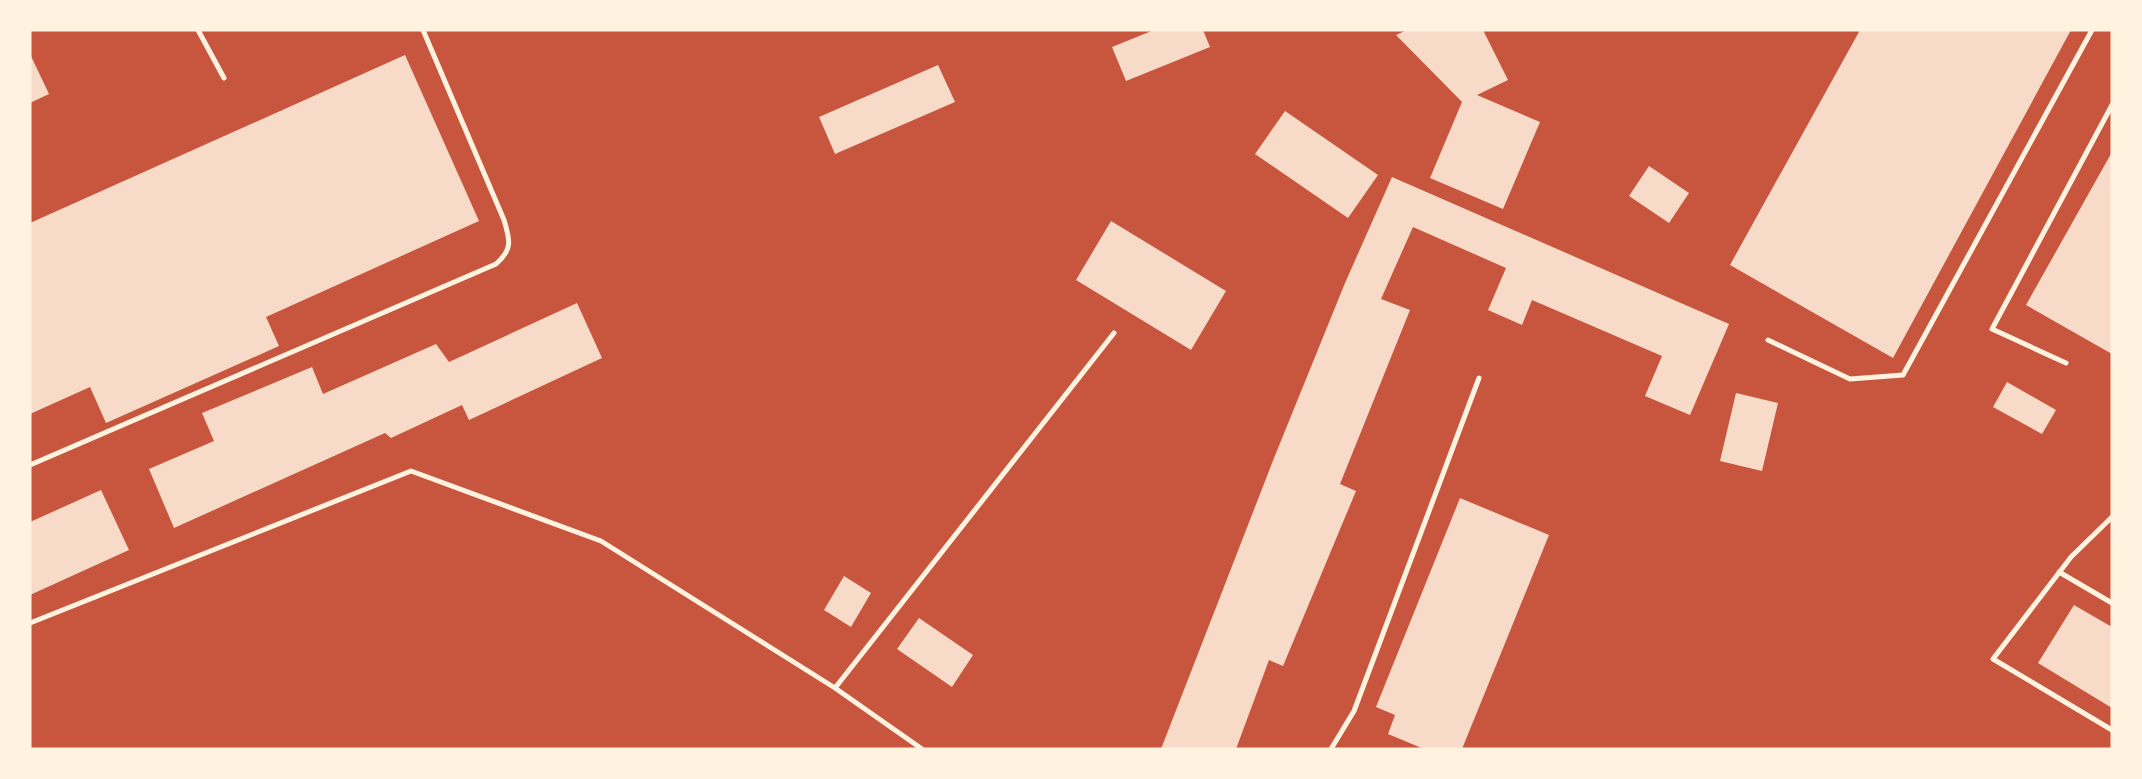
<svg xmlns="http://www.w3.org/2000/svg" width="2142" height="779" viewBox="0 0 2142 779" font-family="'PT Sans',sans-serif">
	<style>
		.building { fill: #f7dbc8 }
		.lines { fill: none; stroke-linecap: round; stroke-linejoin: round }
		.service { stroke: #fff3e0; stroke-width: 5 }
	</style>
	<rect width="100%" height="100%" fill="#c8553d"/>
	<path class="building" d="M1154 30H1203L1210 47 1126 81 1112 47Z
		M1407 30H1483L1508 80 1477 95 1540 122 1503 209 1430 178 1462 102 1396 35Z
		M1860 30H2071L1893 358 1730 265Z
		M30 54 49 94 30 103Z
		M405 55 479 221 266 317 279 346 106 423 90 387 30 414V223Z
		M938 65 955 102 835 154 819 117Z
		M1285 111 1378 175 1348 218 1255 154Z
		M2112 152V354L2026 305Z
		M1649 166 1689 193 1669 223 1629 196Z
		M1392 177 1729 324 1690 415 1645 396 1662 356 1532 300 1522 325 1488 310 1506 268 1413 227 1381 299 1410 310 1340 484 1356 491 1283 666 1269 660 1236 749H1161L1274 458 1345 283Z
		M1111 221 1226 291 1191 350 1076 280Z
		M577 303 602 358 469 420 462 405 391 438 385 433 174 528 149 469 214 441 202 413 312 367 323 394 436 344 449 362Z
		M2007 382 2056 410 2042 434 1993 407Z
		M1736 393 1778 403 1762 471 1720 461Z
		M101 490 129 550 30 595V522Z
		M1460 498 1549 535 1462 749H1424L1388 734 1395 715 1376 707Z
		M844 576 871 593 851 627 824 610Z
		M2074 605 2112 627V708L2038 663Z
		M919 618 973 655 952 687 897 649Z"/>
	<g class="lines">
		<path class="service" d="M198 30 224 78
			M1768 340 1850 379 1903 375 2092 30
			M2066 363 1992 329 2112 105
			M30 465 496 264C513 249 510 240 504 220L423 30
			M2112 517 2071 557 1993 659 2112 730
			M2059 572 2112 603
			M30 623 411 471 601 541 835 688 922 749
			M835 688 1114 333
			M1331 749 1354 711 1479 378"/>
	</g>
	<rect width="2142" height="779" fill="none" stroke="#fff3e0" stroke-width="63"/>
</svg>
